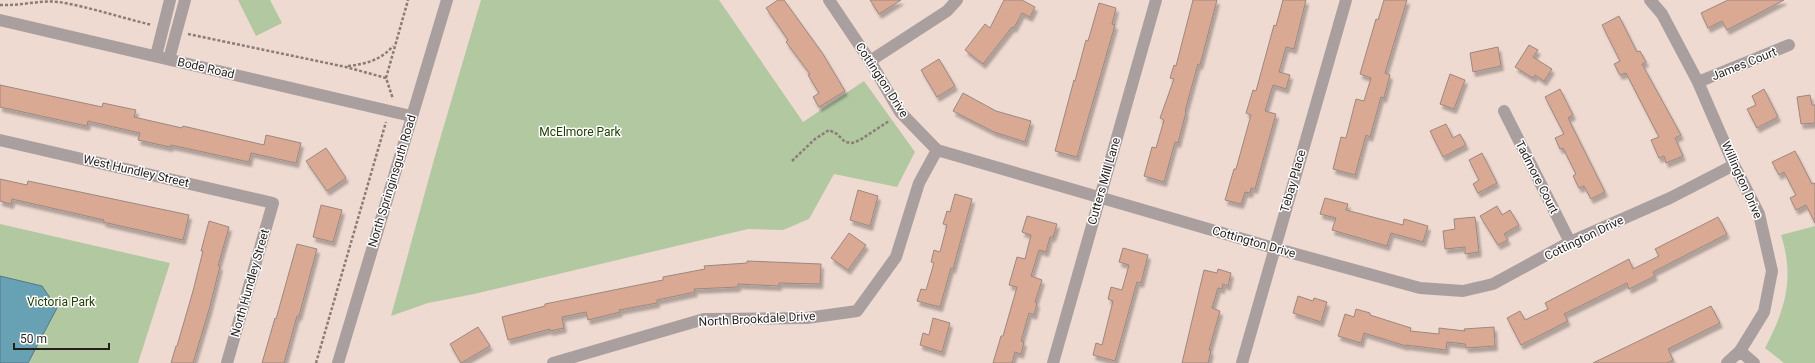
<svg xmlns="http://www.w3.org/2000/svg" width="1815" height="363" viewBox="0 0 1815 363" font-family="Roboto,sans-serif">
	<style>
		.green { fill: #b1c8a1 }
		.water { fill: #68a0b4; stroke: #547986 }
		.building { fill: #daa994; stroke: #9b8880; filter: url(#shadow) }
		.lines { fill: none; stroke-linecap: round; stroke-linejoin: round }
		.path { stroke: #8a7c76; stroke-width: 2.5; stroke-dasharray: 3 2; stroke-linecap: butt }
		.minor { stroke: #a99f9e; stroke-width: 12 }
		.labels { text-anchor: middle; stroke-width: 3; stroke-linejoin: round; paint-order: stroke }
		.street-label { font-size: 12px; fill: #251e1b; stroke: #fff }
		.park-label { font-size: 12px; fill: #203f00; stroke: #fff }
	</style>
	<defs>
		<filter id="shadow"><feDropShadow dx="2.5" dy="4.5" stdDeviation="1" flood-color="#0004"/></filter>
	</defs>
	<rect width="100%" height="100%" fill="#efdad1"/>
	<path class="green" d="M238 0H270L282 23 256 36Z
		M481 0H719L803 122 864 81 915 152 897 187 834 174 809 219 783 230 748 229 474 294 428 303 391 316 435 156Z
		M0 224 170 263 138 363H0Z
		M1815 226V363H1784L1765 348C1785 310 1795 278 1781 235Z"/>
	<path class="water" d="M0 276 42 286 57 308 28 363H0Z"/>
	<path class="building" d="M778 0H784L823 54 845 91 819 107 813 97 819 93 808 75 810 74 786 42 788 40 766 8Z
		M870 0H901L879 14Z
		M1004 0H1022L1035 7 1030 17 1022 13 1014 28 1012 27 983 64 965 50 985 24 990 28Z
		M1193 0H1217L1200 65 1198 64 1185 111 1186 112 1178 143 1175 142 1164 182 1144 176 1152 147 1156 148 1164 120 1160 118 1174 79 1170 78 1174 65 1176 66Z
		M1283 0H1306L1294 49 1286 47 1279 72 1290 75 1286 89 1273 85 1265 111 1276 114 1255 189 1251 188 1250 193 1245 192 1241 204 1225 200 1234 169H1236L1251 115 1246 113 1253 90 1256 91 1274 25 1276 26Z
		M1384 0H1407L1385 73 1390 75 1384 98 1381 97 1370 137 1366 135 1355 175 1333 169 1341 137 1346 138 1356 99 1364 101 1371 78 1360 74 1376 19 1378 20Z
		M1728 0H1784L1727 30 1722 21 1708 28 1701 13Z
		M1099 3 1116 8 1112 24 1115 25 1077 157 1055 151 1074 80 1075 81 1086 40 1088 41Z
		M1619 16 1637 52 1640 51 1646 62 1642 64 1681 135 1675 138 1683 156 1666 163 1664 156 1659 158 1651 140 1659 137 1626 73 1620 75 1614 64 1620 61 1602 25Z
		M1529 45 1538 50 1533 57 1552 69 1544 81 1535 75 1533 78 1515 67Z
		M1498 47 1501 66 1473 72 1470 53Z
		M939 59 955 86 937 97 921 70Z
		M1450 74 1465 80 1454 109 1440 104Z
		M0 85 102 107 103 103 136 110 134 117 182 128 183 126 264 145 266 135 301 143 296 163 251 153 249 162 171 145 170 147 138 140 140 133 88 121 87 126 0 107Z
		M1560 89 1573 115 1568 118 1605 192 1591 199 1584 186 1579 188 1573 176 1576 174 1563 148 1560 149 1555 138 1564 134 1545 97Z
		M1764 89 1778 117 1757 128 1747 109 1756 105 1752 96Z
		M963 93 996 111 1031 121 1025 142 994 132 953 111Z
		M1810 95 1812 105H1815V123L1801 124 1797 97Z
		M1446 124 1453 138 1460 134 1466 145 1443 157 1430 131Z
		M326 148 346 178 327 191 306 161Z
		M1795 151 1812 184 1815 183V223L1806 205 1796 210 1790 198 1796 195 1784 172 1779 175 1772 162Z
		M1482 153 1497 183 1478 193 1473 184 1479 180 1469 160Z
		M0 179 27 185 28 181 189 215 183 240 103 222 104 220 12 199 11 204 0 201Z
		M858 190 878 196 870 226 850 220Z
		M955 194 972 199 953 269 951 268 940 307 917 301 921 289 926 290 934 263 931 262 934 250 940 252 947 225 943 224 947 211 950 212Z
		M1325 198 1348 204 1346 210 1403 225 1404 219 1428 226 1423 242 1391 233 1387 246 1332 230 1336 218 1320 214Z
		M321 205 342 210 333 242 313 237Z
		M1497 206 1502 215 1510 210 1519 225 1504 234 1508 240 1498 245 1480 216Z
		M1027 216 1057 224 1053 237H1050L1046 252 1039 250 1031 276 1042 280 1035 302 1037 303 1034 315 1029 313 1021 341 1024 342 1021 354 1015 352 1012 363H993L1001 336H1003L1017 287 1009 285 1017 257 1025 259 1031 235 1022 232Z
		M1475 217 1479 252 1465 254V247L1445 249 1443 231 1455 229 1454 219Z
		M1718 217 1727 234 1653 272 1655 276 1629 289 1627 283 1564 314 1568 321 1521 345 1507 318 1520 311 1525 320 1548 309 1545 303 1629 259 1633 269 1659 256 1655 249Z
		M209 221 229 227 218 266H220L209 310 193 363H171L176 346H177L193 291 203 251H201Z
		M849 233 866 245 848 270 831 258Z
		M297 244 317 249 299 316H297L284 363H262L275 318 276 319Z
		M1123 248 1148 255 1141 283 1137 282 1115 361 1093 355 1096 343 1102 345 1113 301 1108 299 1111 287 1122 290 1129 265 1119 262Z
		M747 261 821 264 820 284 779 283V286L738 284V287L694 289 695 292 657 300V303L619 310 620 312 588 320 586 312 562 317 564 328 550 331V329L508 340 502 317 545 306V304L663 280V277L705 269 704 266 747 263Z
		M1218 269 1231 273 1228 286 1223 284 1222 289 1218 288 1212 308 1220 311 1209 350 1211 351 1208 363H1182L1204 270 1217 273Z
		M1298 296 1313 301 1314 298 1327 302 1321 322 1293 313Z
		M1711 306 1720 323 1668 349 1673 360 1667 363H1593Z
		M1356 309 1370 313V315L1411 328 1410 331 1439 334V328L1465 331 1464 329 1494 327 1495 346 1466 348 1465 344 1447 342 1446 350 1406 345V346L1364 333 1361 343 1338 336 1345 314 1354 317Z
		M933 318 950 323 942 352 920 345 923 333 929 335Z
		M478 327 490 346 461 363 450 344Z"/>
	<g class="lines">
		<path class="path" d="M0 5C20 6 39 0 59 2 90 7 122 18 152 25
			M188 34 346 67 386 78 393 99
			M348 66C366 64 381 60 393 46
			M386 78 408 0
			M792 161 815 139 829 130 837 134 845 142 852 143 860 140 889 121
			M316 363 386 122"/>
		<path class="minor" d="M829 0 870 61 900 112 937 150 1274 248 1420 288 1463 291 1493 284 1570 242 1670 198 1734 165
			M1650 0 1662 14 1698 82 1734 165 1759 214 1772 271 1764 312 1740 351 1727 363
			M0 20 411 116
			M156 56 170 0
			M169 59 185 0
			M870 61 947 11 957 0
			M1698 82 1789 45
			M1504 111 1570 242
			M0 140 273 203 227 363
			M1740 351 1754 363
			M338 363 447 0
			M553 363 704 319 807 318 857 311 896 257 919 183 937 150
			M1053 363 1156 0
			M1242 363 1346 0"/>
	</g>
	<g class="labels">
		<g class="street-label">
			<text transform="translate(1744 64) rotate(-22)" y="4">James Court</text>
			<text transform="translate(206 68) rotate(13)" y="4">Bode Road</text>
			<text transform="translate(882 80) rotate(57)" y="4">Cottington Drive</text>
			<text transform="translate(136 171) rotate(13)" y="4">West Hundley Street</text>
			<text transform="translate(1537 177) rotate(63)" y="4">Tadmore Court</text>
			<text transform="translate(1742 180) rotate(66)" y="4">Willington Drive</text>
			<text transform="translate(392 181) rotate(-73)" y="4">North Springinsguth Road</text>
			<text transform="translate(1104 181) rotate(-74)" y="4">Cutters Mill Lane</text>
			<text transform="translate(1293 181) rotate(-74)" y="4">Tebay Place</text>
			<text transform="translate(1584 238) rotate(-26)" y="4">Cottington Drive</text>
			<text transform="translate(1254 242) rotate(16)" y="4">Cottington Drive</text>
			<text transform="translate(250 283) rotate(-74)" y="4">North Hundley Street</text>
			<text transform="translate(757 319) rotate(-3)" y="4">North Brookdale Drive</text>
		</g>
		<g class="park-label">
			<text x="580" y="136">McElmore Park</text>
			<text x="61" y="306">Victoria Park</text>
		</g>
	</g>
	<path d="M14 343v6h95v-6" fill="none" stroke="#251e1b" stroke-width="2"/>
	<text x="20" y="343" font-size="12" fill="#251e1b" stroke="#ffffff" stroke-width="3" paint-order="stroke">50 m</text>
</svg>
